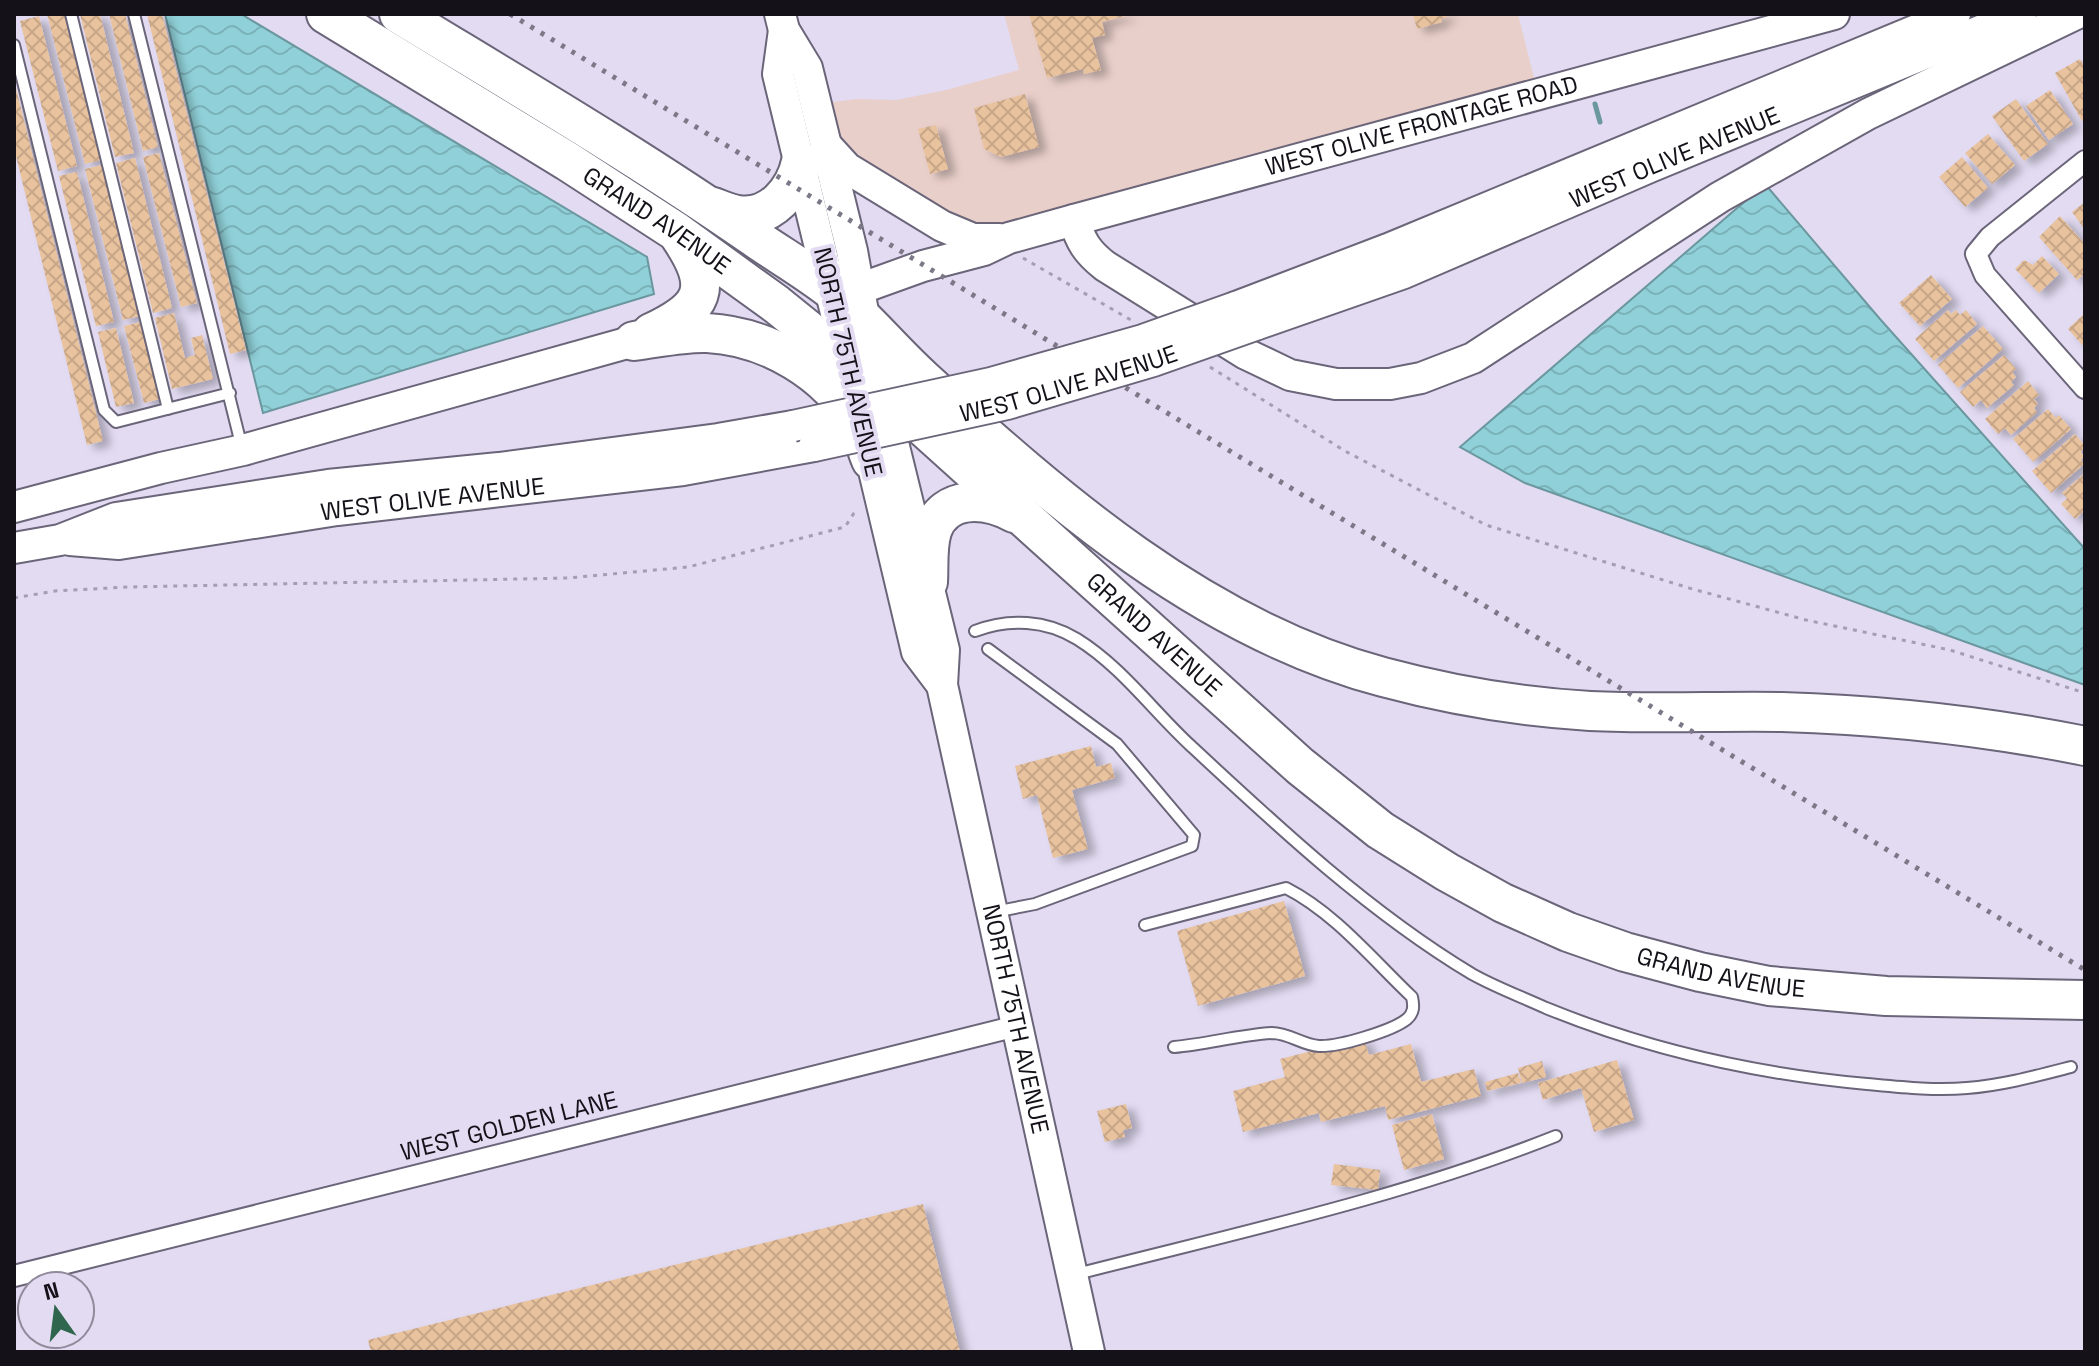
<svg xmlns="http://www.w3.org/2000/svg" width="2099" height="1366" viewBox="0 0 2099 1366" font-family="'Space Grotesk',sans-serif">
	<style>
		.commercial { fill: #e9cfca }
		.water { fill: url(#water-waves); stroke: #6b979f; stroke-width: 2 }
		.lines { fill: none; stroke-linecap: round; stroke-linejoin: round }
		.stream { stroke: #6b979f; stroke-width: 5 }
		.building { fill: url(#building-cross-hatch); filter: url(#shadow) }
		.lane-casing { stroke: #6b6579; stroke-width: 14 }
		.street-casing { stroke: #6b6579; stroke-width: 24 }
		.secondary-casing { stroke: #6b6579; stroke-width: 34 }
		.highway-casing { stroke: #6b6579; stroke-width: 42 }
		.path { stroke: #a49eb1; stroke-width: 3; stroke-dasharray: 4 6; stroke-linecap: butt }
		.lane { stroke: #fff; stroke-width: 10 }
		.street { stroke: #fff; stroke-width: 20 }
		.secondary { stroke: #fff; stroke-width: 30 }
		.highway { stroke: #fff; stroke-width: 38 }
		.rail { stroke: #7d7887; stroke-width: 5; stroke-dasharray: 4 8; stroke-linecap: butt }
		.secondary-bridge-casing { stroke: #6b6579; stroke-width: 34; stroke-linecap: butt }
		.secondary-bridge { stroke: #fff; stroke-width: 30 }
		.labels { text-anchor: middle; stroke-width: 8; stroke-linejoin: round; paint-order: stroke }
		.street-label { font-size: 24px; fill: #141119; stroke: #e2dbf2 }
	</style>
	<defs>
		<pattern id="water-waves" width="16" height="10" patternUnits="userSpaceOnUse" patternTransform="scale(2)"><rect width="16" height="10" fill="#90d0d8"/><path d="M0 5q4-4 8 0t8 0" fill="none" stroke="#7bb2b9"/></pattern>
		<pattern id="building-cross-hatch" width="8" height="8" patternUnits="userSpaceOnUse" patternTransform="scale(2)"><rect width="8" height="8" fill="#e9c29e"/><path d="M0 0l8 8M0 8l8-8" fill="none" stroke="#c7a688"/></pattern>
		<filter id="shadow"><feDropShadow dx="8" dy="5" stdDeviation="4" flood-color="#0004"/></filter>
	</defs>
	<rect width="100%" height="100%" fill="#e2dbf2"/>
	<path class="commercial" d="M1004 14H1518L1535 82 992 229 979 228 853 164 833 134 825 103 857 99 896 100 946 90 1019 70Z"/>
	<path class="water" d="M165 14H241L647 257 654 294 263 413Z
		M1765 184 1880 319 2085 549V685L1525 483 1460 447Z"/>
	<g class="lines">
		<path class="stream" d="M1595 104 1600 122"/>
	</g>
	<path class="building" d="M47 14H64L101 160 85 164Z
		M80 14H100L134 153 115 157Z
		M109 14H125L158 147 143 151Z
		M147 14H162L246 350 230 354Z
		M1029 14H1128L1129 15 1102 22 1105 35 1092 38 1101 70 1084 74 1083 69 1047 78Z
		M1413 14H1453L1441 19 1442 22 1417 29Z
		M39 16 77 166 58 171 20 21Z
		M2080 59 2085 67V119L2082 121 2055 73Z
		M15 84 103 441 87 445 14 148Z
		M2050 90 2073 124 2049 140 2026 106Z
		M1025 94 1039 147 1001 157 984 149 974 108Z
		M2016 99 2048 144 2024 161 1992 116Z
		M936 125 948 169 930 174 918 129Z
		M1988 134 2015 165 1992 184 1965 153Z
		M159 153 197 303 181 307 143 157Z
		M1962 157 1988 188 1965 207 1939 177Z
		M135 158 172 308 153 313 116 163Z
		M102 165 140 316 123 320 85 169Z
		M77 172 114 322 96 326 59 176Z
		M2085 202V230L2072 212Z
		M2060 216 2085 244V274L2077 280 2039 237Z
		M2042 256 2059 274 2039 293 2015 269 2024 260 2033 265Z
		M1931 275 1952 299 1920 326 1899 303Z
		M1948 310 1951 314 1956 310 1960 315 1966 310 1977 324 1934 361 1915 339Z
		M174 313 185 358 195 355 191 338 202 335 213 379 172 389 155 318Z
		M2085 313V348L2068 329Z
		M141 322 160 399 144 403 124 326Z
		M1983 326 2003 349 1958 388 1938 365Z
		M116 328 134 403 116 407 98 332Z
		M2004 355 2016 369 2012 372 2016 377 2011 382 2014 385 1987 408 1981 400 1973 407 1960 392Z
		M2028 381 2039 395 2034 399 2038 404 2034 408 2037 412 2011 435 2005 428 1998 434 1985 419Z
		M2048 409 2056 418 2059 415 2071 429 2033 462 2013 439Z
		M2075 434 2085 446 2081 452 2084 457 2081 459 2084 464 2051 493 2032 471Z
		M2085 473V510L2075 519 2061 504 2067 498 2062 493Z
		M1091 746 1096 767 1111 763 1115 778 1072 790 1088 849 1053 858 1037 795 1023 799 1015 766Z
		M1284 901 1305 976 1198 1006 1177 931Z
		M1364 1038 1369 1055 1411 1044 1421 1082 1474 1069 1481 1096 1388 1120 1385 1106 1321 1122 1319 1113 1243 1132 1233 1091 1285 1077 1280 1059Z
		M1617 1060 1634 1120 1594 1132 1581 1088 1543 1100 1538 1083Z
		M1542 1061 1546 1077 1522 1083 1518 1068Z
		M1518 1073 1521 1083 1487 1091 1485 1082Z
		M1126 1104 1132 1128 1123 1130 1125 1137 1105 1142 1097 1111Z
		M1432 1114 1444 1159 1404 1170 1392 1125Z
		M1334 1164 1380 1170 1378 1190 1331 1185Z
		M923 1204 960 1352H371L368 1340Z"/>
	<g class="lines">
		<defs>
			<path id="lane" d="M71 14 168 409
				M134 14 242 448
				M14 45 104 410 116 422 230 393
				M975 631C1009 618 1046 620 1077 639 1122 667 1153 711 1191 746 1278 827 1369 912 1472 974 1495 987 1522 997 1546 1008 1649 1050 1756 1074 1867 1084 1899 1087 1935 1091 1967 1088 2003 1085 2036 1076 2071 1067
				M988 649 1117 744 1194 835 1192 846 1035 904 994 912
				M1145 925 1286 888C1335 913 1373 960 1412 997 1414 1006 1414 1013 1407 1019 1392 1031 1338 1047 1319 1046 1302 1045 1289 1033 1272 1033 1239 1035 1207 1044 1174 1047
				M1073 1275C1236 1233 1400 1198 1556 1136"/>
			<path id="street" d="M2085 161 1990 237 1976 254 1985 275 2085 388
				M14 1276 1017 1026"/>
			<g id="secondary">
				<path id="s1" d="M780 14 784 30 807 68 852 251 869 345 944 650 942 685 1089 1352"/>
				<path d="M784 30 778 74 850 371"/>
				<path d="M826 145 847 168 942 226 973 239H999"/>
				<path d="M1074 220C1081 242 1087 252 1105 266L1246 354 1290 375 1336 384H1390L1421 378 1473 358 1720 197 1868 114 2076 14"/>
				<path id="s2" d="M839 290 873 284 923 266 984 250 1009 238 1074 220 1834 14"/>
				<path d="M1236 307 1388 249 1955 14"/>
				<path id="s3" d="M1255 325 1404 273 1650 167 2021 14"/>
				<path d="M866 437 917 652 942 685"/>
				<path d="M14 507 161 468 243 450 634 341"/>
				<path id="s4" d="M70 540 119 544 337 510 683 470 814 446"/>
				<path d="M14 548 60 540 116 518 328 485 499 468 718 439 793 426"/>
			</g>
			<g id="highway">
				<path id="s5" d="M326 14 567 161 675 231 776 304 880 388 1300 766 1380 830 1447 872 1503 903 1568 932 1625 952 1700 972 1769 986 1886 996 2085 1000"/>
				<path d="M399 14C519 87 640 158 755 238 781 256 809 272 834 292 866 318 892 351 923 379 1057 501 1203 629 1383 677 1450 695 1521 707 1590 711 1654 714 1718 711 1782 712 1884 715 1985 726 2085 746"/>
				<path d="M713 207C721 210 730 214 738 215 771 220 795 190 801 162"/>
				<path d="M651 333C704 308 715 289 680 237"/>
				<path d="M634 341C658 338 683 332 707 333 767 336 829 372 858 425 863 436 866 448 871 460"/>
				<path d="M928 582C929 566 927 547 932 531 944 494 986 498 1014 513"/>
			</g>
		</defs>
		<use href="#lane" class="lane-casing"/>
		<use href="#street" class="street-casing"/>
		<use href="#secondary" class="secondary-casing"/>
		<use href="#highway" class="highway-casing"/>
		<path class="path" d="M1023 258 1131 320
			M1210 367 1345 451 1486 525 1689 588 1806 620 1950 650 2085 693
			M14 598 55 591 128 587 568 578 688 567 845 527 854 513 859 510"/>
		<use href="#lane" class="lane"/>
		<use href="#street" class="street"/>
		<use href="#secondary" class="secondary"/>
		<use href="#highway" class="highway"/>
		<path class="rail" d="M510 14 2085 970"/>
		<defs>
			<g id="secondary-bridge">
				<path d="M793 426 991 383 1143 340 1236 307"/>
				<path id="s6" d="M814 446 1007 404 1153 361 1255 325"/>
			</g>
		</defs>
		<use href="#secondary-bridge" class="secondary-bridge-casing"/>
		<use href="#secondary-bridge" class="secondary-bridge"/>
	</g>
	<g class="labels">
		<g class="street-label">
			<text dy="8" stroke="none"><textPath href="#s2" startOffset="606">WEST OLIVE FRONTAGE ROAD</textPath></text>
			<text dy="8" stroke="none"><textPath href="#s3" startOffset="452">WEST OLIVE AVENUE</textPath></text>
			<text dy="8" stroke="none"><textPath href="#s5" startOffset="390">GRAND AVENUE</textPath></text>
			<text transform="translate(848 362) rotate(77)" y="8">NORTH 75TH AVENUE</text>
			<text dy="8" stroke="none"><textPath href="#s6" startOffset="262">WEST OLIVE AVENUE</textPath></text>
			<text dy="8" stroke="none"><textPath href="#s4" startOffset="366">WEST OLIVE AVENUE</textPath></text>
			<text dy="8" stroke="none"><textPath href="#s5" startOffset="1038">GRAND AVENUE</textPath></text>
			<text dy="8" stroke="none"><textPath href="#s5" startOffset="1710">GRAND AVENUE</textPath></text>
			<text dy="8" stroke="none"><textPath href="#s1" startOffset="1036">NORTH 75TH AVENUE</textPath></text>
			<text transform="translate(509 1126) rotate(-14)" y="8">WEST GOLDEN LANE</text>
		</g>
	</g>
	<rect width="2099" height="1366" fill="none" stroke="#141119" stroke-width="32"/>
	<g transform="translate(56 1310) rotate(346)"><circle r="38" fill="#e2dbf2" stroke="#908a9b" stroke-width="2"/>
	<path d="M0-6L14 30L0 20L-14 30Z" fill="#2f664d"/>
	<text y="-12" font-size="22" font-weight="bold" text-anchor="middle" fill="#141119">N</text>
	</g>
</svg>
